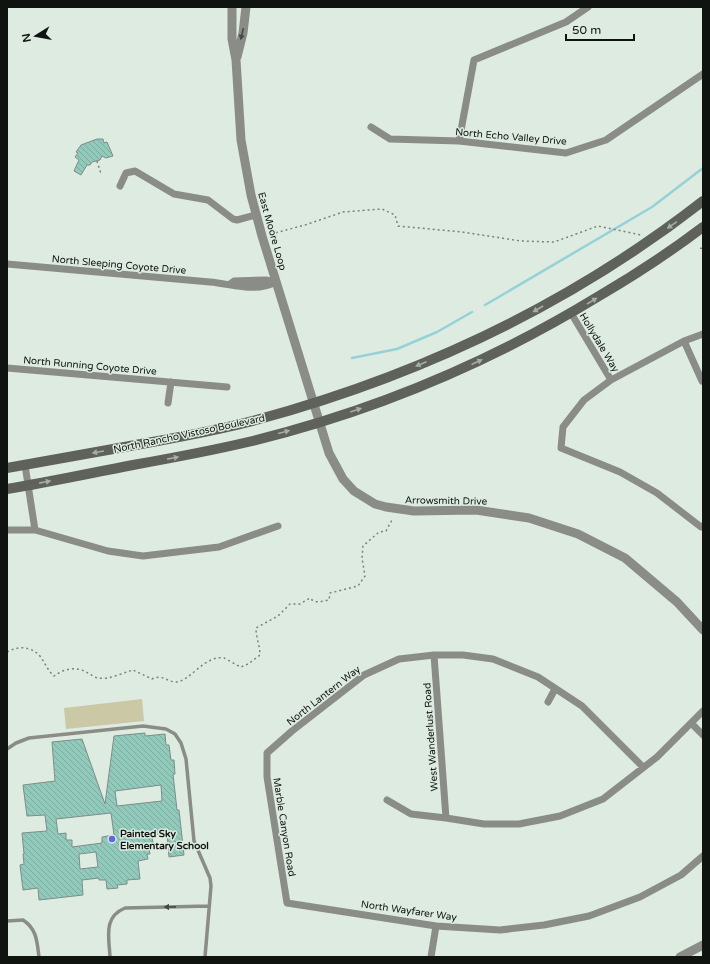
<svg xmlns="http://www.w3.org/2000/svg" width="710" height="964" viewBox="0 0 710 964" font-family="'Varela Round',sans-serif">
	<style>
		.green { fill: #cbc8a6 }
		.lines { fill: none; stroke-linecap: round; stroke-linejoin: round }
		.stream { stroke: #95d2d7; stroke-width: 2.5 }
		.building { fill: url(#building-back-hatch); stroke: #7e8d89; fill-rule: evenodd }
		.path { stroke: #79827c; stroke-width: 1.5; stroke-dasharray: 2 3; stroke-linecap: butt }
		.service { stroke: #8a8d87; stroke-width: 3.5 }
		.minor { stroke: #8a8d87; stroke-width: 7 }
		.tertiary { stroke: #8a8d87; stroke-width: 9 }
		.secondary { stroke: #5f625b; stroke-width: 10 }
		.oneway { fill: #464a46 }
		.oneway2 { fill: #a5ada5 }
		.poi-dot { fill: #6167e0; stroke: #deebe1; stroke-width: 1.5 }
		.labels { text-anchor: middle; stroke-width: 3; stroke-linejoin: round; paint-order: stroke }
		.street-label { font-size: 10px; fill: #0f1411; stroke: #deebe1 }
		.poi-label { font-size: 10px; font-weight: bold; fill: #0f1411; stroke: #deebe1; text-anchor: start }
	</style>
	<defs>
		<pattern id="building-back-hatch" width="6" height="6" patternUnits="userSpaceOnUse"><rect width="6" height="6" fill="#91c9bb"/><path d="M-1 5l2 2M0 0l6 6M5-1l2 2" fill="none" stroke="#7caca0"/></pattern>
	</defs>
	<rect width="100%" height="100%" fill="#deebe1"/>
	<path class="green" d="M142 699 144 721 66 729 64 708Z"/>
	<g class="lines">
		<path class="stream" d="M485 305 652 207 703 168
			M352 358 397 349 437 332 472 312"/>
	</g>
	<path class="building" d="M97 139H103L104 143 107 142 113 156 106 158 102 156 100 160 92 162 90 165H87L81 175 74 171 79 160 75 157 78 153 76 152 81 145Z
		M145 733V736L165 734 166 745H169L171 760H174L175 774H173L177 810H179L184 855 169 857 167 833 152 835 153 843 148 844 150 854H147L148 859 138 861 140 879 127 880V884L117 885 118 888 107 889 106 880H99V878L82 880 83 895 39 900 38 888 23 890 20 865 24 864 23 854H24L22 833 47 831 45 815 27 816 23 785 55 781 52 742 82 739 105 804 114 736ZM161 785 162 801 117 806 115 791ZM111 813 114 835 102 837V843L72 847V840H66V833L58 834 56 819ZM96 852 98 867 80 869 79 854Z"/>
	<g class="lines">
		<path class="path" d="M97 161 101 174
			M271 234 305 225 343 212 382 209 395 215 398 226 462 232 521 241 554 242 598 226 641 235
			M700 248 703 249
			M7 652C18 646 30 646 39 655 45 662 47 670 54 676 62 670 74 666 84 671 89 673 93 677 98 678 109 680 122 673 133 670L152 679C163 674 167 682 176 682 191 681 204 655 224 658 227 659 236 665 241 667L248 664 260 655C260 646 256 638 256 628L278 616 290 604H300L310 598C315 604 322 601 329 600L330 593 358 586 365 576 362 558 363 546 379 532 386 531 392 520"/>
		<path class="service" d="M7 749 16 743 29 738 143 726 166 729 175 734 181 743 186 759 194 841 210 878 211 886 205 957
			M7 921 23 920C37 929 37 942 39 957
			M110 957C109 937 103 917 125 908L209 906"/>
		<path class="minor" d="M371 127 390 139 459 141 566 153 606 140 703 74
			M459 141 474 60 566 22 588 7
			M120 186 126 173 135 171 174 194 208 200 233 219 237 220 256 215
			M7 264 210 282C233 284 253 293 276 282
			M230 284 234 281 266 280 276 282
			M571 313 611 380
			M703 334 684 341 611 380 584 400 563 427 561 448 620 472 657 493 701 527 703 526
			M684 341 702 381
			M7 368 227 387
			M168 403 171 382
			M25 465 35 530
			M7 530H35L108 551 143 556 219 547 278 526
			M434 655 446 818
			M548 702 555 689
			M691 723 703 735
			M643 767 582 706 538 677 493 659 463 655H434L399 659 364 675 292 731 267 753V777L287 903 436 926 500 930 544 925 589 916 640 897 681 875 703 856
			M387 800 411 814 446 818 484 824H519L560 816 603 799 657 757 703 711
			M431 957 436 926"/>
		<path class="tertiary" d="M232 7V39L236 60 241 140 251 195 262 236 329 453 343 479 354 491 375 504 386 507 414 511 476 510 529 518 578 534 625 558 677 602 703 630
			M237 57 243 33 246 7
			M680 957 703 945"/>
		<path class="secondary" d="M7 468C52 460 97 452 141 444 180 437 219 430 256 420 418 376 571 304 703 201
			M7 489C49 482 91 473 133 465 172 458 210 451 248 442 372 412 491 362 599 296 635 275 670 252 703 227"/>
	</g>
	<defs><path id="oneway-solid" d="M-6-.8H1V-3.2L6.5 0L1 3.2V.8H-6Z"/></defs>
	<g class="oneway">
		<use href="#oneway-solid" transform="translate(242 34) rotate(103)"/>
		<use href="#oneway-solid" transform="translate(170 907) rotate(179)"/>
	</g>
	<g class="oneway2">
		<use href="#oneway-solid" transform="translate(672 225) rotate(145)"/>
		<use href="#oneway-solid" transform="translate(592 301) rotate(-31)"/>
		<use href="#oneway-solid" transform="translate(538 309) rotate(150)"/>
		<use href="#oneway-solid" transform="translate(477 362) rotate(-25)"/>
		<use href="#oneway-solid" transform="translate(421 364) rotate(157)"/>
		<use href="#oneway-solid" transform="translate(356 410) rotate(-19)"/>
		<use href="#oneway-solid" transform="translate(284 432) rotate(-15)"/>
		<use href="#oneway-solid" transform="translate(98 452) rotate(170)"/>
		<use href="#oneway-solid" transform="translate(173 458) rotate(-11)"/>
		<use href="#oneway-solid" transform="translate(45 482) rotate(-11)"/>
	</g>
	<circle class="poi-dot" cx="112" cy="839" r="4"/>
	<g class="labels">
		<g class="street-label">
			<text transform="translate(511 136) rotate(5)" y="4">North Echo Valley Drive</text>
			<text transform="translate(273 231) rotate(74)" y="4">East Moore Loop</text>
			<text transform="translate(119 264) rotate(5)" y="4">North Sleeping Coyote Drive</text>
			<text transform="translate(600 342) rotate(59)" y="4">Hollydale Way</text>
			<text transform="translate(90 365) rotate(5)" y="4">North Running Coyote Drive</text>
			<text transform="translate(189 433) rotate(-12)" y="4">North Rancho Vistoso Boulevard</text>
			<text transform="translate(446 500) rotate(1)" y="4">Arrowsmith Drive</text>
			<text transform="translate(323 695) rotate(-38)" y="4">North Lantern Way</text>
			<text transform="translate(430 737) rotate(-94)" y="4">West Wanderlust Road</text>
			<text transform="translate(285 827) rotate(81)" y="4">Marble Canyon Road</text>
			<text transform="translate(409 910) rotate(8)" y="4">North Wayfarer Way</text>
		</g>
		<g class="poi-label">
			<text x="120" y="837">Painted Sky<tspan x="120" dy="12">Elementary School</tspan></text>
		</g>
	</g>
	<rect width="710" height="964" fill="none" stroke="#0f1411" stroke-width="16"/>
	<g transform="translate(36 36) rotate(259)" stroke="#deebe1" stroke-width="3" paint-order="stroke">
	<path d="M0-3L7 15L0 10L-7 15Z" fill="#0f1411"/>
	<text y="-6" font-size="11" font-weight="bold" text-anchor="middle" fill="#0f1411">N</text>
	</g>
	<path d="M566 34v6h68v-6" fill="none" stroke="#0f1411" stroke-width="2"/>
	<text x="572" y="34" font-size="12" fill="#0f1411" stroke="#deebe1" stroke-width="3" paint-order="stroke">50 m</text>
</svg>
